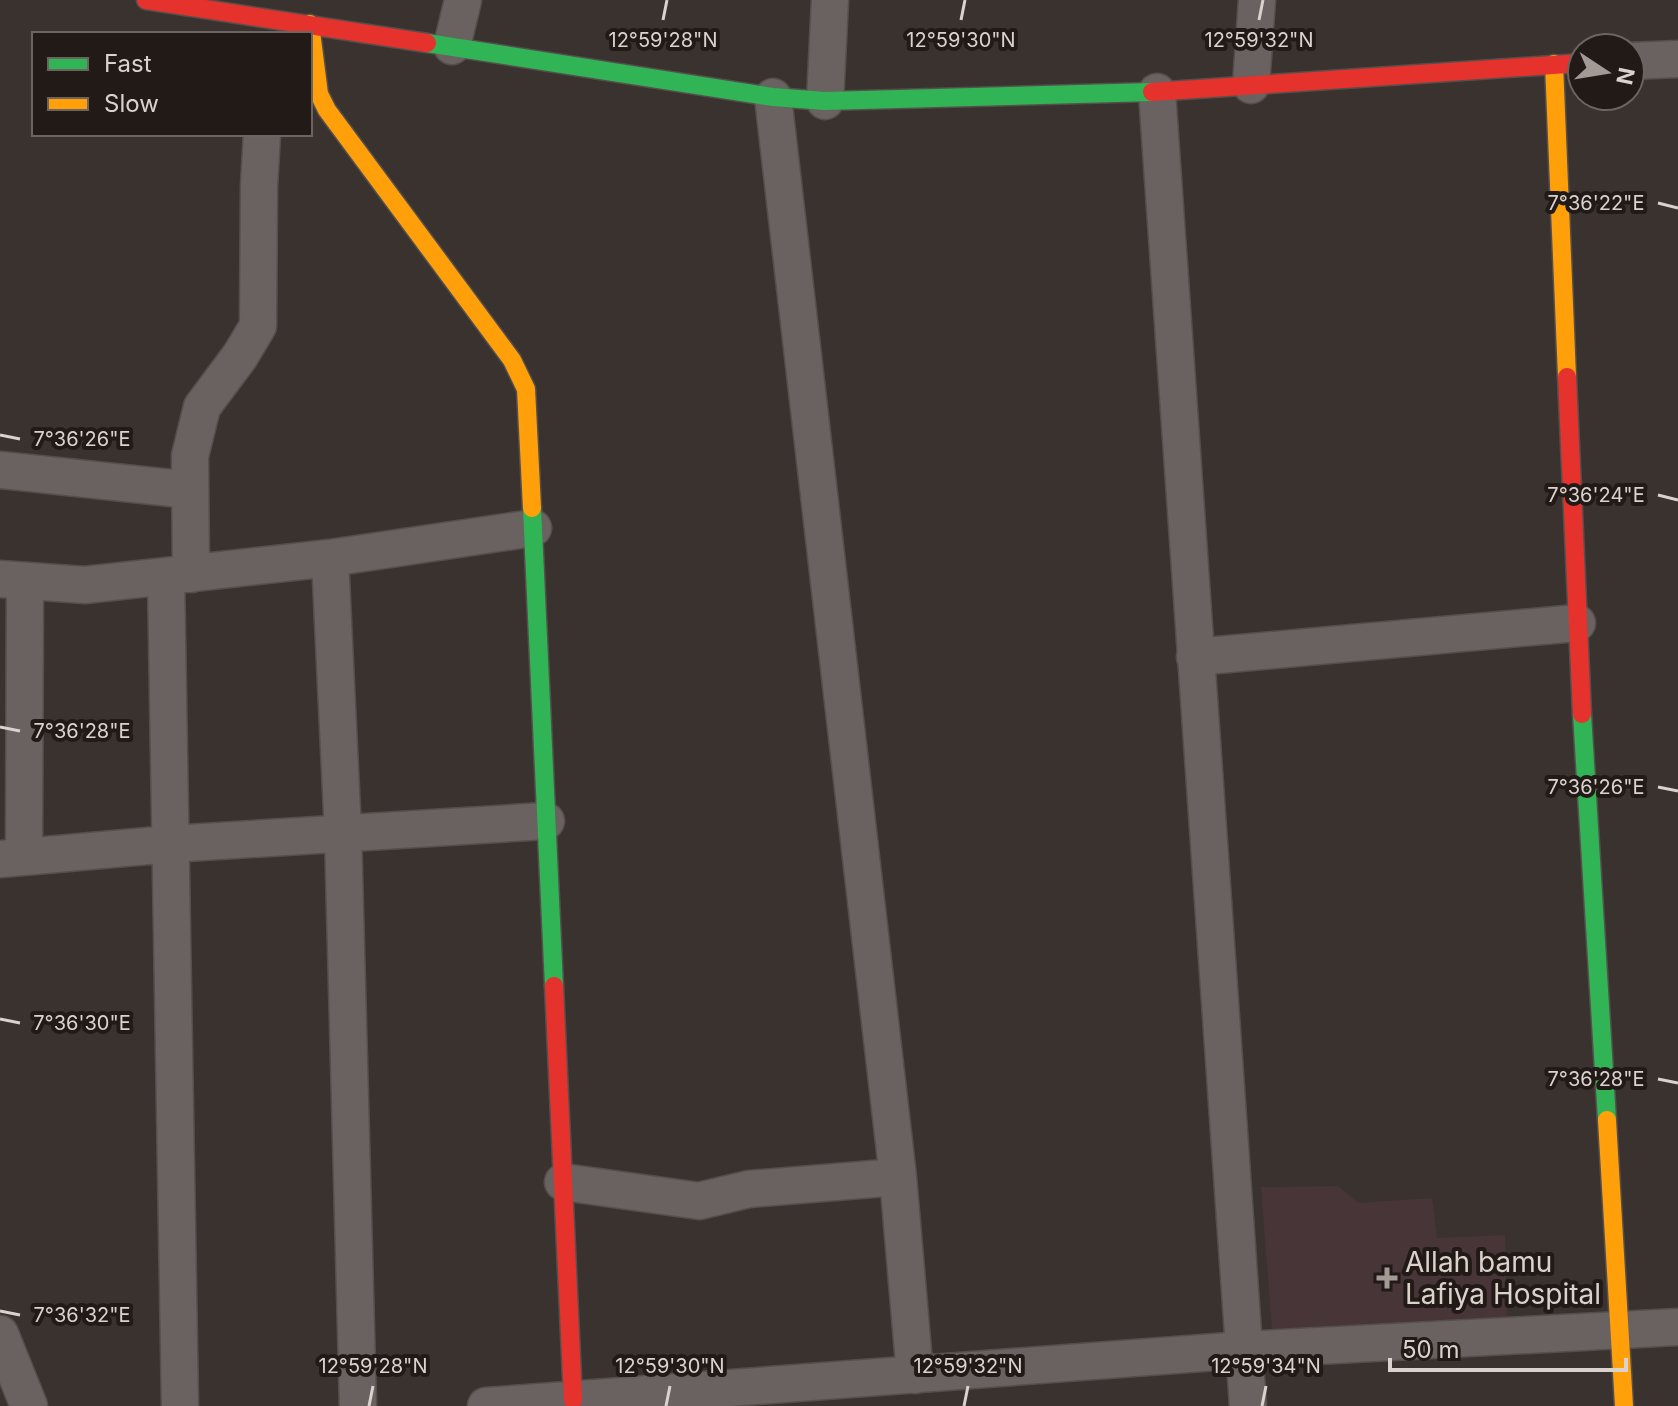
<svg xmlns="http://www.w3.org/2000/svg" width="1678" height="1406" viewBox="0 0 1678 1406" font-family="Inter,sans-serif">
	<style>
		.medical { fill: #483537 }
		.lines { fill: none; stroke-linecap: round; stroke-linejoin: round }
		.street-casing { stroke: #554f4c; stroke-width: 39 }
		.fast-casing { stroke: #554f4c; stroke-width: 21 }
		.slow-casing { stroke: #554f4c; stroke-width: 21 }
		.jam-casing { stroke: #554f4c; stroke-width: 21 }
		.street { stroke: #696260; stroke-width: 36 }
		.fast { stroke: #30b455; stroke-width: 18 }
		.slow { stroke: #ff9f0a; stroke-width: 18 }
		.jam { stroke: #e5322d; stroke-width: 18 }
		.ticks { fill: none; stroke: #dbd2ce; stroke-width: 3 }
		.poi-dot { fill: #a39a96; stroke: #211a17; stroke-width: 3 }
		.labels { text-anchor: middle; stroke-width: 8; stroke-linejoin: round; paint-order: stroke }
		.poi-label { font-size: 28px; fill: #dbd2ce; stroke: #211a17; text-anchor: start }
		.ticks-label { font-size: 20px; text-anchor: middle; fill: #dbd2ce; stroke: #211a17; stroke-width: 8; stroke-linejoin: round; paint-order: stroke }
	</style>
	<rect width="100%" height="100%" fill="#3a322f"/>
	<path class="medical" d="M1338 1186 1358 1203 1432 1198 1437 1238 1505 1235 1507 1318 1398 1327 1273 1344 1261 1187Z"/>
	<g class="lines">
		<defs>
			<path id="street" d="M452 46 463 0
				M1630 61 1678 59
				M1251 85 1257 0
				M1157 92 1248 1406
				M773 97 898 1177 915 1375
				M825 101 830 0
				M0 470 190 490
				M330 558 343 833 358 1406
				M191 574 190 456 202 407 240 356 258 326 259 186 262 134
				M166 577 180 1406
				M0 579 85 585 330 558 533 528
				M1195 657 1577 623
				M24 856 25 581
				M0 859 170 844 546 821
				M563 1182 699 1201 749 1189 898 1177
				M0 1334 29 1406
				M486 1406 1243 1350 1678 1327"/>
			<path id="fast" d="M427 43 773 97 825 101 1152 92
				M532 508 554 986
				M1582 714 1607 1120"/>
			<path id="slow" d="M310 24 319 94 327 110 512 360 526 389 532 508
				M1554 64 1567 377
				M1607 1120 1624 1406"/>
			<path id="jam" d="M146 0 427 43
				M1152 92 1582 63
				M1567 377 1582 714
				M554 986 573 1400"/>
		</defs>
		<use href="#street" class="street-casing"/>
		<use href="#fast" class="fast-casing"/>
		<use href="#slow" class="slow-casing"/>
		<use href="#jam" class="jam-casing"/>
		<use href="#street" class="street"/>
		<use href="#fast" class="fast"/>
		<use href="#slow" class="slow"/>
		<use href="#jam" class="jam"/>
	</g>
	<path class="ticks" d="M663 20 667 0M961 20 965 0M1259 20 1263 0M1658 203 1678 208M0 435 20 439M1658 495 1678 500M0 727 20 731M1658 787 1678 791M0 1019 20 1023M1658 1079 1678 1083M0 1311 20 1315M369 1406 373 1386M666 1406 670 1386M964 1406 968 1386M1262 1406 1266 1386"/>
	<path class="poi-dot" d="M1383 1266h8v8h8v8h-8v8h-8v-8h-8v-8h8z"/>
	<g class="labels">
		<g class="poi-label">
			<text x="1405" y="1272">Allah bamu<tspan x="1405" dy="32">Lafiya Hospital</tspan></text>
		</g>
	</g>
	<g class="ticks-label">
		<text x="663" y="47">12°59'28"N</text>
		<text x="961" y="47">12°59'30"N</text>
		<text x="1259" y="47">12°59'32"N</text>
		<text x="1596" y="210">7°36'22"E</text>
		<text x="82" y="446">7°36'26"E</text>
		<text x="1596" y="502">7°36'24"E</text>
		<text x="82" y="738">7°36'28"E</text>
		<text x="1596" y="794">7°36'26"E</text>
		<text x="82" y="1030">7°36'30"E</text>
		<text x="1596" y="1086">7°36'28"E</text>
		<text x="82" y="1322">7°36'32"E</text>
		<text x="373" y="1373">12°59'28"N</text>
		<text x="670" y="1373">12°59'30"N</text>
		<text x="968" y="1373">12°59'32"N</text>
		<text x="1266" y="1373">12°59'34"N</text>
	</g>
	<rect x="32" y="32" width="280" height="104" fill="#211a17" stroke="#6b6460" stroke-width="2"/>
	<rect x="48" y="58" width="40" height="12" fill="#30b455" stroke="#6b6460" stroke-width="2"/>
	<text x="104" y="72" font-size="24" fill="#dbd2ce">Fast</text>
	<rect x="48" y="98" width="40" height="12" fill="#ff9f0a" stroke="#6b6460" stroke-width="2"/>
	<text x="104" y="112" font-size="24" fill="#dbd2ce">Slow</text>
	<g transform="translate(1606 72) rotate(102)"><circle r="38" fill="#211a17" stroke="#6b6460" stroke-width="2"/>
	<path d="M0-6L14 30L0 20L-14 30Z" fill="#a39a96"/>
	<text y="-12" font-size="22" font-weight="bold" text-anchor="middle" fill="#dbd2ce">N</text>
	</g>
	<path d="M1390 1358v12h236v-12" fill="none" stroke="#dbd2ce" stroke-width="4"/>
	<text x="1402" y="1358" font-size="24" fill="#dbd2ce" stroke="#211a17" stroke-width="6" paint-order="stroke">50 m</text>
</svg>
